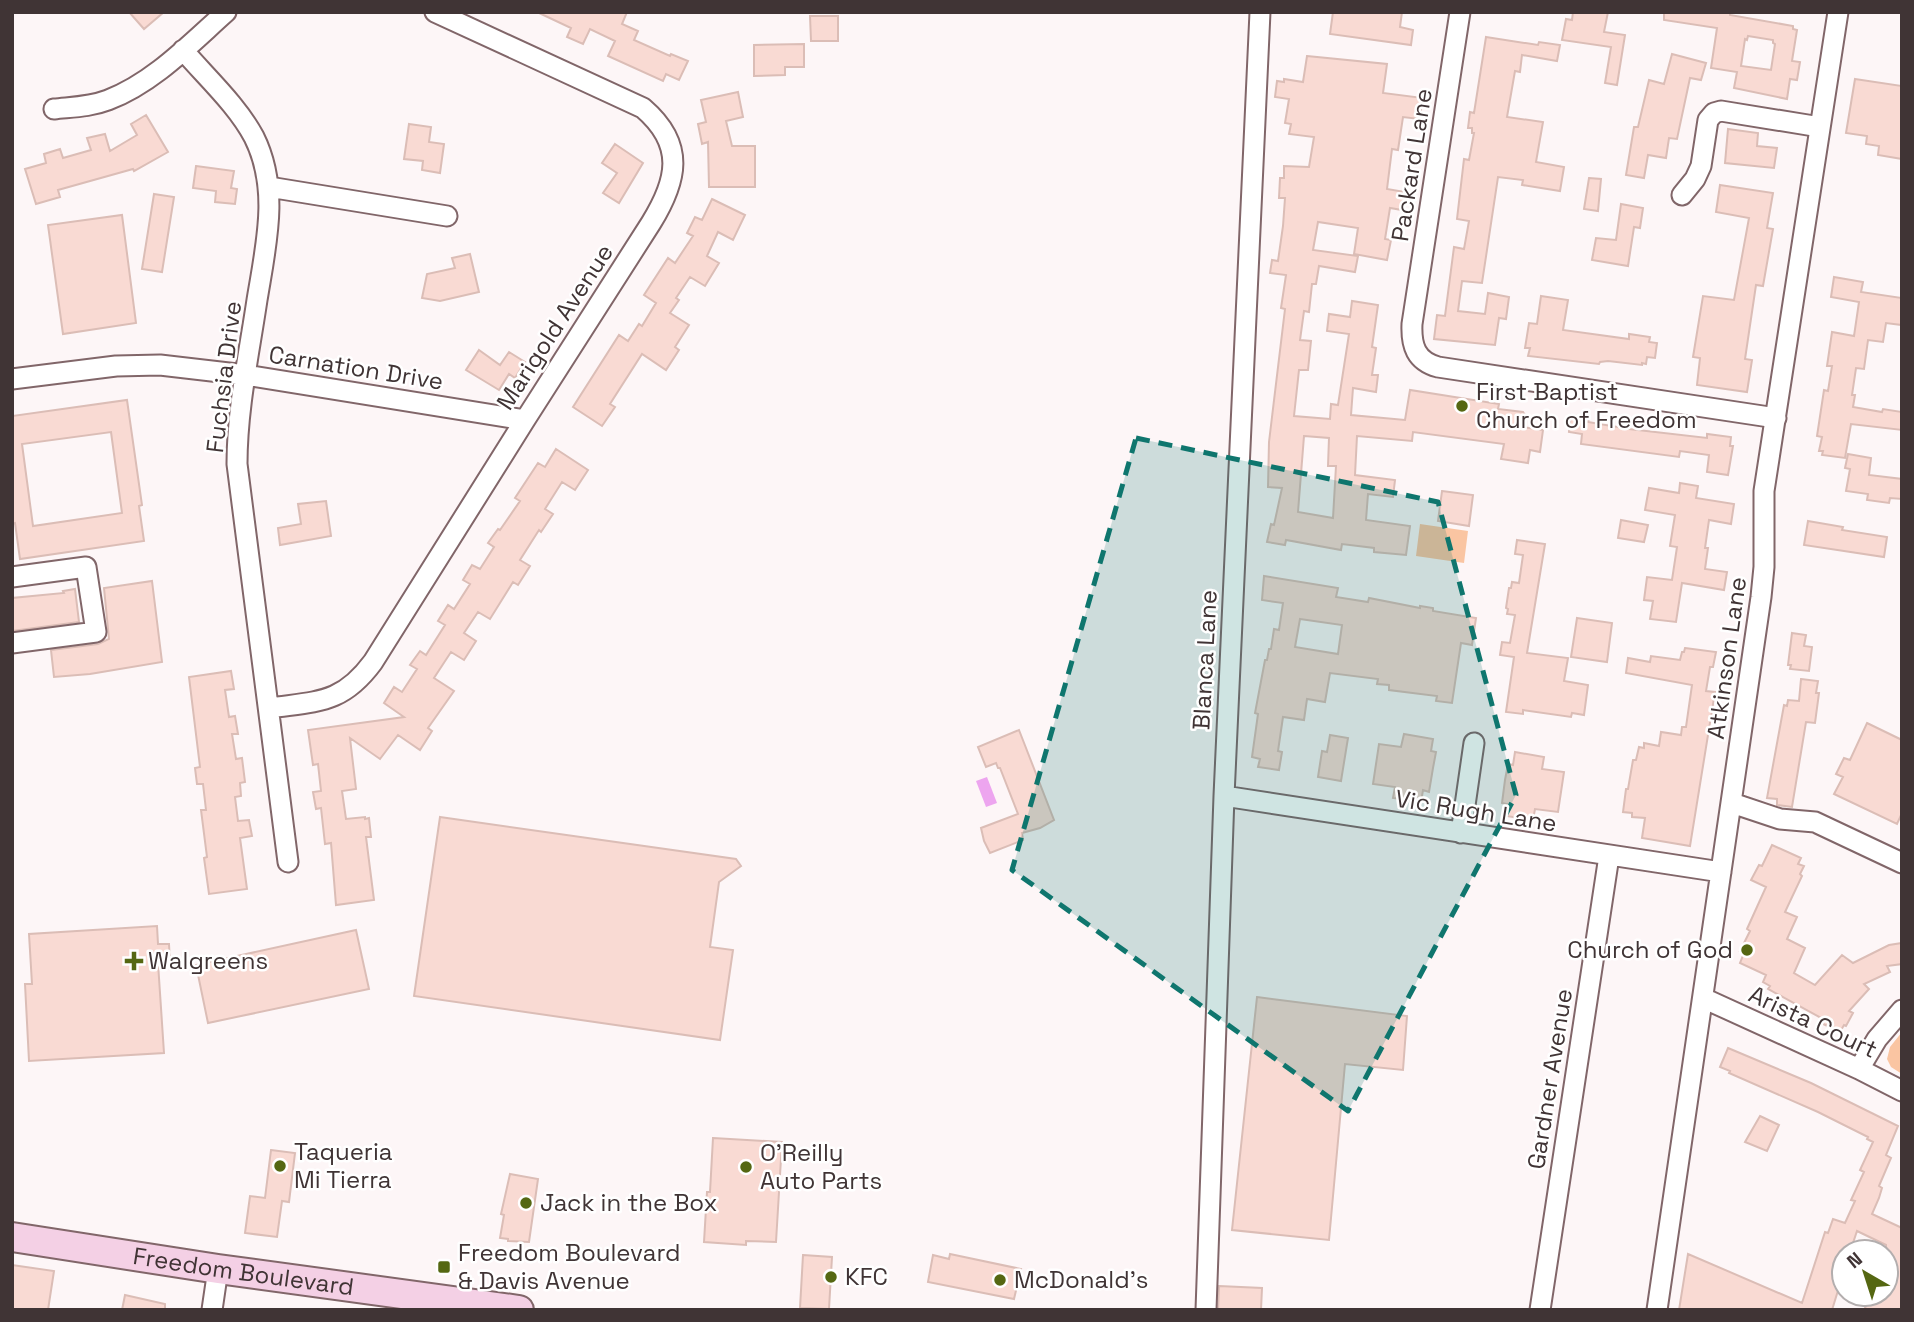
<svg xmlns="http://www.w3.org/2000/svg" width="1914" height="1322" viewBox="0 0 1914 1322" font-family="'Space Grotesk',sans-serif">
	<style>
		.green { fill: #fac5a2 }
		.water { fill: #eda5ef }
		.building { fill: #f9dad3; stroke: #dbbdb6; stroke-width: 2; fill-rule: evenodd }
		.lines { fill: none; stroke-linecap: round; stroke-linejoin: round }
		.street-casing { stroke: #816669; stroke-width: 23 }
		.secondary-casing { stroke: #816669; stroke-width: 32 }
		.street { stroke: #fff; stroke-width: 19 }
		.secondary { stroke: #f4d0e5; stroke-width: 28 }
		.marked { fill: #0f766e; fill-opacity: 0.2; stroke: #0f766e; stroke-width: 5; stroke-dasharray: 14 9; stroke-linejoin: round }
		.poi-dot { fill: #556712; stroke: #fff; stroke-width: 2.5 }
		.labels { text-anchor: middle; stroke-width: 5; stroke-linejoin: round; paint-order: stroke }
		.street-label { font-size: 24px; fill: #403435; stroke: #fff }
		.poi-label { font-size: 24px; fill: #403435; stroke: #fff; text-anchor: start }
	</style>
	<rect width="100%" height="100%" fill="#fdf6f7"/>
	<path class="green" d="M1420 524 1468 531 1464 563 1416 556Z
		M1902 1032V1074L1891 1067 1887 1059 1890 1047Z"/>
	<path class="water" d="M987 777 997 803 986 807 976 781Z"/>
	<path class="building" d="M129 12H164L144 29Z
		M537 12H627L622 24 638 31 634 40 670 56 671 54 688 61 679 80 666 74 663 81 608 56 615 41 590 29 583 44 567 37 571 28Z
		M1333 12H1402L1400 27 1413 30 1411 45 1330 34Z
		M1573 12H1608L1604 32 1625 35 1617 85 1605 83 1611 47 1562 40 1566 19 1572 20Z
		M1664 12H1730V15L1793 26V29L1797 30 1792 61 1800 62 1797 80 1790 79 1787 99 1734 88 1737 72 1711 68 1717 28 1664 20ZM1748 36 1773 40V43L1775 44 1771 70 1741 66 1745 39 1747 40Z
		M810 16H838V41H811Z
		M1486 37 1538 45 1539 42 1560 45 1557 61 1522 55 1520 72 1515 71 1507 117 1543 122 1536 162 1564 167 1560 191 1522 185 1523 180 1498 177 1482 283 1462 281 1458 311 1485 314 1488 293 1509 297 1506 319 1499 318 1495 345 1434 339 1437 315 1445 316 1454 247 1464 249 1469 221 1457 219 1464 159 1469 160 1474 133H1472V128H1468L1470 112 1474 113Z
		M804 44V67H785V75L754 76V45Z
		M1672 54 1706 63 1701 80 1690 78 1677 139 1669 138 1666 158 1648 155 1644 178 1626 175 1634 127H1638L1649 80 1664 84Z
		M1307 56 1387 64 1383 93 1423 98 1419 119 1403 117 1398 150 1392 149 1387 189 1405 192 1402 210 1390 208 1385 239 1391 240 1387 260 1354 254 1358 228 1318 222 1313 250 1358 256 1355 272 1319 266 1316 284H1312L1309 312 1304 311 1300 340 1311 341 1308 370H1299L1294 416 1330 419 1331 404 1338 405 1349 334 1327 331 1329 314 1350 317 1352 301 1378 305 1372 347 1376 348 1372 375H1378L1376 392 1353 388 1351 415 1405 420 1410 390 1499 404 1498 409 1523 412 1525 415 1523 427 1543 430 1540 452 1530 450 1528 463 1501 459 1504 444 1413 432 1412 441 1357 436 1355 475 1395 480 1393 497 1368 494 1366 520 1410 526 1406 555 1374 552V548L1342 544 1341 550 1286 540 1285 545 1267 542 1271 524 1274 525 1282 488 1268 487 1269 442 1285 309 1281 308 1286 275 1270 273 1272 260 1278 261 1283 226 1285 198H1279L1280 178H1284V166L1309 167 1314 137 1289 134 1291 124 1285 123 1289 99 1275 97 1277 81 1284 82V79L1303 82ZM1304 436 1329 438 1328 466H1336L1333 518 1298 512Z
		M1855 79 1902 86V159L1878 155 1879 146 1866 144 1867 136 1846 133Z
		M738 92 743 117 726 121 732 146H755V187H709L708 142 702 144 698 124 706 122 701 100Z
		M146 115 168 152 134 171 133 169 58 190 60 197 36 204 25 169 46 163 44 154 60 149 63 158 91 150 87 138 105 134 110 151 137 135 131 124Z
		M409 124 431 127 429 142 444 144 440 173 422 170 423 161 404 159Z
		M1728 129 1758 133 1757 146 1777 148 1774 168 1725 163Z
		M615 144 643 163 619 203 603 193 617 173 602 163Z
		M196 166 234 171 231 188 237 189 235 204 215 202 216 191 193 188Z
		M1589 178 1601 179 1598 211 1584 209Z
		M1720 185 1773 193 1767 228 1773 229 1763 286 1756 285 1745 359 1752 360 1747 392 1697 385 1700 358 1693 357 1703 296 1734 300 1749 218 1716 212Z
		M154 194 174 197 162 272 142 269Z
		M712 199 745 215 733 240 718 232 707 256 719 263 705 286 690 277 676 298 679 300 670 313 689 325 675 347 679 350 666 370 642 354 610 404 615 407 602 426 573 407 619 335 628 341 639 324 642 326 656 303 644 295 668 258 675 263 693 236 687 233 695 217 702 220Z
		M1621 204 1643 208 1640 228 1634 227 1628 266 1592 260 1596 238 1616 240Z
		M122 215 136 323 63 334 48 225Z
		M470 254 479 292 440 301 422 298 427 274 455 268 452 258Z
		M1834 277 1863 282 1861 292 1902 298V325L1886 323 1883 342 1868 340 1864 369 1856 368 1852 395H1855L1853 407 1882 412 1883 409 1902 412V430L1851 424 1845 458 1822 455 1823 451H1819L1822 437 1817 436 1824 390 1828 391 1832 366H1827L1832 332 1854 336 1859 302 1831 297Z
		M1541 296 1568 300 1563 330 1629 339V334L1650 337 1649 342 1657 343 1655 358 1647 357 1646 364 1642 363V365L1608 361 1600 362 1599 364 1528 356 1530 348H1525L1529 323 1537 324Z
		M479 350 500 365 509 352 525 362 515 378 509 374 499 390 466 370Z
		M127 400 142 505 139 506 144 541 20 559 15 523 12 524V416ZM111 432 122 513 33 526 22 444Z
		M1571 415 1589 418 1588 422 1629 429 1707 438V434L1731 437 1730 446H1733L1728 475 1707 472 1709 455 1680 451 1679 457 1581 444 1582 434 1569 432Z
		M556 449 588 470 575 490 562 482 545 509 553 514 541 532 539 530 520 560 530 566 518 585 513 582 490 619 478 612 464 633 476 641 464 660 451 652 434 678 454 691 428 728 432 731 420 750 398 735 380 759 350 738 356 789 342 791 346 819 365 817V819L369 818 371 837H366L374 900 336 905 331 843 325 844 321 808 316 809 313 792 321 791 318 764 313 765 308 730 404 717 384 703 394 687 402 692 417 669 410 665 420 651 426 655 445 625 438 621 448 605 454 609 470 584 463 580 472 565 480 569 494 547 488 543 498 529 500 530 520 501 515 498 538 463 545 467Z
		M1848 454 1871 458 1869 475 1902 479V499L1890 498 1889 503 1867 500 1868 494 1846 491 1850 469 1845 468Z
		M1680 483 1698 486 1696 498 1734 504 1731 524 1709 520 1705 548H1708L1705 569 1727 572 1724 590 1682 583 1676 622 1650 619 1653 601 1644 600 1647 577 1672 580 1677 547 1670 546 1675 515 1645 510 1649 488 1679 493Z
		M1442 491 1473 495 1469 526 1438 521Z
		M326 501 331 536 280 545 278 528 301 524 298 504Z
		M1621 520 1648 525 1644 542 1618 538Z
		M1808 521 1843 527 1842 530 1887 537 1884 557 1804 545Z
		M1517 540 1545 544 1527 653 1568 658 1564 681 1588 685 1584 715 1572 713 1571 717 1523 710V714L1506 712 1514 657 1500 655 1502 642 1510 643 1515 615 1507 614 1508 609 1506 608 1509 588H1511L1512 582 1519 583 1523 555 1515 554Z
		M1264 576 1338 588 1336 597 1368 602 1369 598 1420 608V606L1433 608V611L1476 618 1472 645 1461 643 1452 703 1436 701 1437 696 1389 690V685L1377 684 1378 679 1330 673 1325 702 1307 699 1304 720 1283 717 1278 751 1282 752 1279 770 1258 767 1260 759 1252 757 1258 714 1255 713 1265 660H1267L1269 649H1271L1274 629 1279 630 1283 603 1262 600ZM1300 619 1342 625 1338 654 1295 647Z
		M152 581 162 662 90 674 54 677 51 650 98 644 109 639 104 588Z
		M75 589 79 622 12 631V598L64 593 63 591Z
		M1577 618 1612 623 1607 662 1571 657Z
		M1792 633 1806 635 1804 646 1812 647 1809 671 1790 669 1791 665H1788Z
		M1685 648 1716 652 1713 667H1710L1706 691 1715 692 1690 846 1642 838 1645 818 1632 817V813L1623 812 1626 789H1628L1633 760H1636L1639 747 1644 748V743L1659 746 1661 732 1681 735 1682 727H1686L1692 685 1626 673 1628 658 1650 662 1651 656 1680 660 1682 652H1684Z
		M231 671 234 689 225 690 229 717 235 716 238 734H232L236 759 242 758 245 782 240 783 241 796 235 797 238 821 249 820 252 836 240 838 247 889 209 894 204 858 207 857 201 810H206L203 784H197L195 768 200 767 189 677Z
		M1801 679 1818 681 1816 693H1819L1815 723 1806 722 1792 807 1777 805V799L1767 798 1784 705 1787 706 1788 700 1799 701Z
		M1867 723 1902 740V813L1897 824 1834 794 1843 777 1836 774 1844 758 1850 760Z
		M1019 730 1054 820 1040 828 1022 833 1023 840 990 853 984 841 981 828 1018 814 1000 768H998L996 763 986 767 978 747Z
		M1404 734 1433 739 1431 751 1436 752 1433 768 1429 792 1423 790 1421 802 1393 798 1395 787 1373 784 1379 744 1401 747Z
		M1330 735 1348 738 1341 781 1318 777 1322 751 1327 752Z
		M1515 752 1544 757 1542 769 1564 772 1558 812 1535 809 1533 820 1506 816 1507 804 1502 803 1505 780 1508 764 1513 765Z
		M440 817 736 859 741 866 719 882 710 947 733 950 720 1040 414 996Z
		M1772 845 1801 858 1798 864 1804 866 1800 874 1802 876 1785 912 1797 917 1787 939 1805 948 1794 973 1815 985 1842 955 1853 963 1889 945 1902 943V964L1887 966 1890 972 1864 984 1869 989 1849 1011 1853 1013 1846 1026 1844 1025 1840 1032 1821 1023 1823 1019 1768 989 1770 986 1763 982 1766 975 1740 963 1744 953 1740 951 1750 931 1747 929 1766 887 1751 880 1759 865 1762 866Z
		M157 926 158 944H169L170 963H158L164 1053 29 1061 25 984H32L29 934Z
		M356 930 369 989 208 1023 196 965Z
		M1257 997 1407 1016 1403 1070 1345 1064 1329 1240 1232 1230Z
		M1728 1048 1811 1083 1898 1126 1886 1155 1891 1158 1879 1186 1882 1188 1879 1198 1872 1214 1902 1228V1310H1864L1866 1306 1840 1294H1886V1245L1857 1231 1850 1252H1844V1271L1832 1310H1679L1688 1254 1802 1303 1825 1232 1828 1233 1833 1219 1845 1223 1855 1201 1851 1200 1864 1172 1860 1170 1873 1142 1867 1139 1868 1137 1818 1112 1729 1073 1730 1071 1720 1067Z
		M1760 1116 1779 1125 1767 1151 1745 1142Z
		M713 1138 782 1142 776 1242 746 1241V1245L704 1242 707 1192H710Z
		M271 1150 295 1153 289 1202 282 1201 277 1237 245 1233 250 1196 265 1198Z
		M510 1174 538 1179 529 1242 508 1241V1239L500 1238 504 1215 501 1214Z
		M950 1254 1021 1269 1014 1299 928 1282 933 1255 949 1259Z
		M803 1255 832 1257 829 1309 800 1308Z
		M12 1265 54 1271 48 1310H12Z
		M1219 1286 1262 1288 1261 1310H1218Z
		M125 1295 165 1304V1310H122Z"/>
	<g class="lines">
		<defs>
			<path id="street" d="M1460 12 1412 324C1411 346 1416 361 1438 367L1776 418
				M183 50C207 78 237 105 254 137 280 189 266 245 257 300 249 354 237 409 237 464L288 862
				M54 109C72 107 90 107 108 100 153 83 190 44 226 12
				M269 187 447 216
				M1682 195 1695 179 1701 166 1708 120 1714 113 1721 111 1820 127
				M12 379 116 366 160 365 246 375 525 420
				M12 577 86 567 96 632 12 643
				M270 708C318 701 342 704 373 662L525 420 651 223C677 181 686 145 643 108L435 12
				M1224 796 1721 872
				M1732 803 1780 819 1815 822 1902 863
				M1461 833 1474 743
				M1703 998 1859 1069 1902 1091
				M1859 1069 1877 1039 1902 1010
				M212 1310 218 1269
				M1206 1310 1224 796 1260 12
				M1540 1310 1609 856
				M1657 1310 1761 597 1764 567V491L1838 12"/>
			<g id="secondary">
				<path id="s1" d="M12 1237 218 1269 519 1310"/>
			</g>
		</defs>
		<use href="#street" class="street-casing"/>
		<use href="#secondary" class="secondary-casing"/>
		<use href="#street" class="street"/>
		<use href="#secondary" class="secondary"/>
	</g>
	<path class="marked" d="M1136 438 1438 502 1516 795 1348 1111 1012 870Z"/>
	<g class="poi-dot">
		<circle cx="1462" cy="406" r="7"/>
		<circle cx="1747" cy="950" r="7"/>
		<path d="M130.5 950.5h7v7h7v7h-7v7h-7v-7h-7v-7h7z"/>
		<circle cx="280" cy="1166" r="7"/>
		<circle cx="746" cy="1167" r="7"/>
		<circle cx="526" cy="1203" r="7"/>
		<rect x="437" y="1260" width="14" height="14" rx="3.5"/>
		<circle cx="831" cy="1277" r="7"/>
		<circle cx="1000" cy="1280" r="7"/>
	</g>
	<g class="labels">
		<g class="street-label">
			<text transform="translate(1412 165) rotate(-81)" y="8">Packard Lane</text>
			<text transform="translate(555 327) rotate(-57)" y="8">Marigold Avenue</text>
			<text transform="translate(356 368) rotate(9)" y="8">Carnation Drive</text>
			<text transform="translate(224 377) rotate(-83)" y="8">Fuchsia Drive</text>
			<text transform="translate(1727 658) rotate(-82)" y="8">Atkinson Lane</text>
			<text transform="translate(1205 660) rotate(-87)" y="8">Blanca Lane</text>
			<text transform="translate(1476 811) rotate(9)" y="8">Vic Rugh Lane</text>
			<text transform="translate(1813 1022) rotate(25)" y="8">Arista Court</text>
			<text transform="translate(1550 1079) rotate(-81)" y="8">Gardner Avenue</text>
			<text dy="8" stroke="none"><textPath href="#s1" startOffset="234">Freedom Boulevard</textPath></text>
		</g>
		<g class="poi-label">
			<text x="1476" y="400">First Baptist<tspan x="1476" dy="28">Church of Freedom</tspan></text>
			<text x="1733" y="958" text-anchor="end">Church of God</text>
			<text x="148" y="969">Walgreens</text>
			<text x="294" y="1160">Taqueria<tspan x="294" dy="28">Mi Tierra</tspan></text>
			<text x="760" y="1161">O'Reilly<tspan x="760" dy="28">Auto Parts</tspan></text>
			<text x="540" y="1211">Jack in the Box</text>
			<text x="458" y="1261">Freedom Boulevard<tspan x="458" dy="28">&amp; Davis Avenue</tspan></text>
			<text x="845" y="1285">KFC</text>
			<text x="1014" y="1288">McDonald's</text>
		</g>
	</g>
	<rect width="1914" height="1322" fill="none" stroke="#403435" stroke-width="28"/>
	<g transform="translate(1865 1273) rotate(321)"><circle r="33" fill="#ffffff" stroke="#b3aeae" stroke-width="2"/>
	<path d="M0-5L12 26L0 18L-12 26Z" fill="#556712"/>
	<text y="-10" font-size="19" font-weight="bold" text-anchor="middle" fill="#403435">N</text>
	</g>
</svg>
